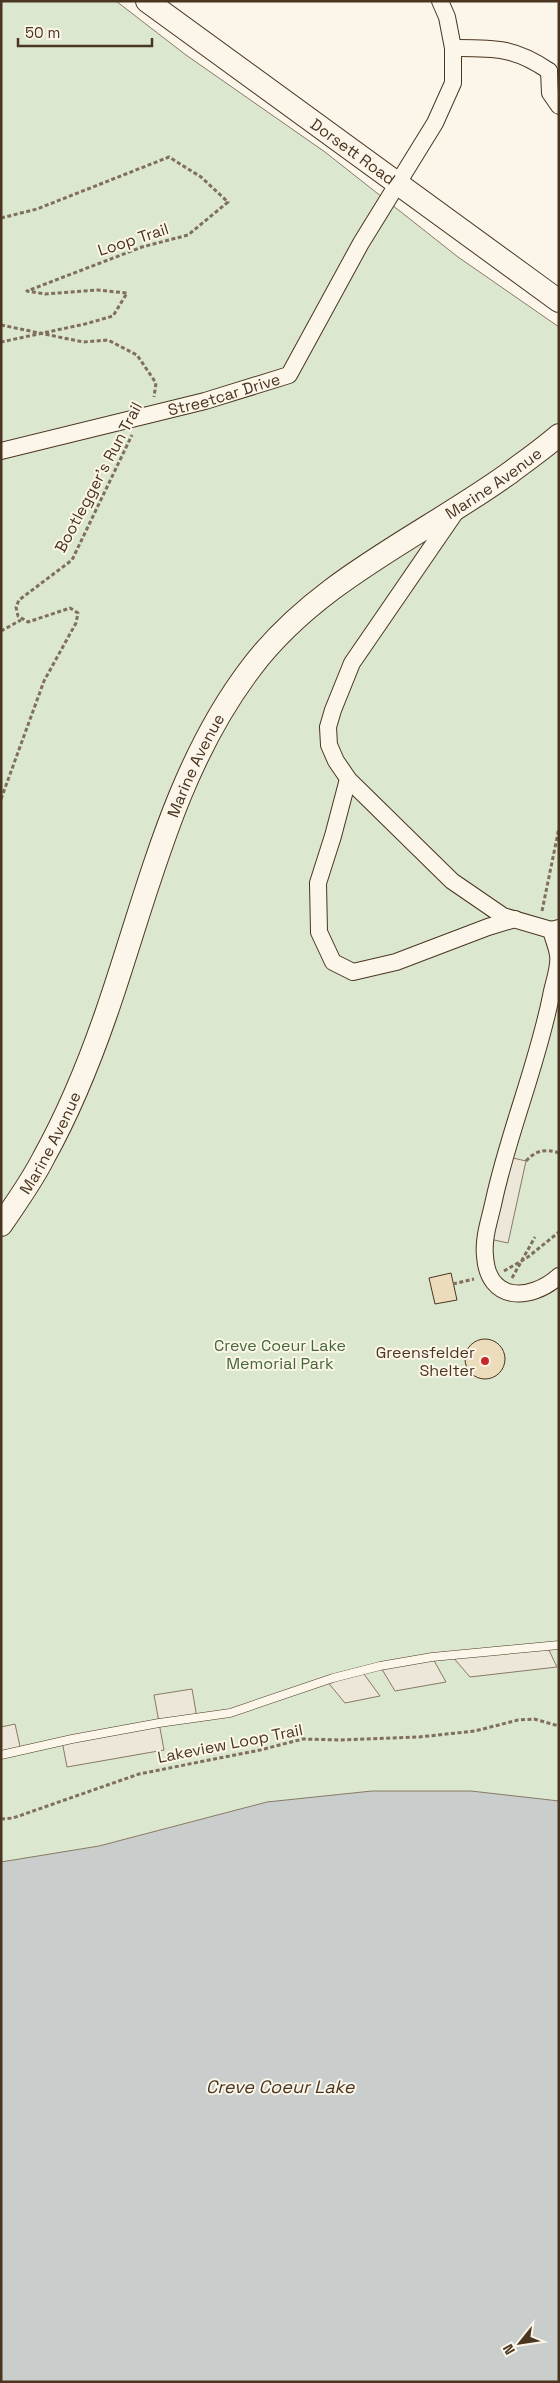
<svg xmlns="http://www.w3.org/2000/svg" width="560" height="2383" viewBox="0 0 560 2383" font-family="'Space Grotesk',sans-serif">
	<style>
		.green { fill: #dce7d0; stroke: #887966 }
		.parking { fill: #ede7d9; stroke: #887966 }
		.water { fill: #c9cecd; stroke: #887966 }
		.building { fill: #ecdcbc; stroke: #4a3520 }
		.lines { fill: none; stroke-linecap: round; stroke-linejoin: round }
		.service-casing { stroke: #4a3520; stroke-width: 9 }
		.minor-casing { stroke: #4a3520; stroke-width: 18 }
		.secondary-casing { stroke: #4a3520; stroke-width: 24 }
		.path { stroke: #7f6f5c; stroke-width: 3; stroke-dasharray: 4 2.5; stroke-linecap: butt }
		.service { stroke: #fbf6e9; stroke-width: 8 }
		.minor { stroke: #fbf6e9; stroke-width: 16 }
		.secondary { stroke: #fbf6e9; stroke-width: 22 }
		.poi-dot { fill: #c62828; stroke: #fbf6e9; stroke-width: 2 }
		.labels { text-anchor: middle; stroke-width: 4; stroke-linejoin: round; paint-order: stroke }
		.street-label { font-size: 16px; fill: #4a3520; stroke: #fbf6e9 }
		.park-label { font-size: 16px; fill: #436837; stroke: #fbf6e9 }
		.poi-label { font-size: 16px; fill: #4a3520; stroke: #fbf6e9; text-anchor: end }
		.water-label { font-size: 18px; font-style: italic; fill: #4a3520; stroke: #fbf6e9 }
	</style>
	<rect width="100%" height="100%" fill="#fbf6e9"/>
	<path class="green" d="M1 1H116L186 55 325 152 458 257 559 327V2382H1Z"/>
	<path class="parking" d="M504 1156 526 1161 508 1243 485 1238Z
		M547 1646 557 1667 470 1677 451 1655Z
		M432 1657 446 1682 395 1691 380 1666Z
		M361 1670 380 1696 345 1703 326 1680Z
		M192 1689 197 1718 159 1723 164 1750 67 1767 62 1741 159 1722 154 1695Z
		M15 1724 21 1751 1 1755V1727Z"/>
	<path class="water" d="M372 1791H471L559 1801V2382H1V1862L99 1846 267 1802Z"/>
	<path class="building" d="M451 1273 457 1300 435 1304 429 1278Z
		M465 1359a20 20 0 1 1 40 0a20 20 0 1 1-40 0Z"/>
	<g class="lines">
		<defs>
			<path id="service" d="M1 1755 72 1739 159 1723 230 1713 333 1678 380 1666 432 1657 559 1645"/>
			<g id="minor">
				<path d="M453 48C494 48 514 47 549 71"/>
				<path d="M549 71 550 93 559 106"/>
				<path id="s1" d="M1 451 205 401 289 375 361 243 435 123 453 83V48L447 17 440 1"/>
				<path d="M455 513 352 663 333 710 328 727 329 745 336 761 349 780 452 881 503 916 551 930"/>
				<path d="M348 779 333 836 318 883 319 932 333 962 353 972 396 962 488 927 515 919"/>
				<path d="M559 928 551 930C553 938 557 947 558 955 560 967 553 984 551 996 537 1066 509 1131 494 1200 490 1219 483 1237 485 1256 488 1302 530 1302 559 1276"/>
			</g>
			<g id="secondary">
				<path id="s2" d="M147 1 559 301"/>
				<path id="s3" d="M1 1225C16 1203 32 1181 44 1157 69 1112 89 1063 106 1014 147 896 174 769 251 668 317 580 424 535 511 472 527 460 544 448 559 435"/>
			</g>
		</defs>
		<use href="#service" class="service-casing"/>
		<use href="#minor" class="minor-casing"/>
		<use href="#secondary" class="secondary-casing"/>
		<path class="path" d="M1 218 37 209 169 157 201 177 228 202 188 235 142 247 27 291 45 294 97 290 127 293 113 316 85 324 1 342
			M1 325 83 342 108 340 137 355 156 383 154 397
			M1 631 21 620
			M1 799 44 681 76 623 78 613 70 608 28 622 18 616 16 607 19 600 72 560 132 435
			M542 911 559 828
			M526 1161C535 1151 545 1148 559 1153
			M504 1271 528 1257 559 1232
			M512 1278 535 1237
			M453 1284 474 1279
			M1 1819 13 1818 139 1774 260 1750 303 1739 341 1740 419 1737 475 1731 518 1720 534 1719 559 1726"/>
		<use href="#service" class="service"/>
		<use href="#minor" class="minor"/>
		<use href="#secondary" class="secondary"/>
	</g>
	<circle class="poi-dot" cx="485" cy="1361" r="5"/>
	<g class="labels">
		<g class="street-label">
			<text dy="6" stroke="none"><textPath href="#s2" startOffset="255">Dorsett Road</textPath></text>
			<text transform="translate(133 239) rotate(-18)" y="6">Loop Trail</text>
			<text dy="6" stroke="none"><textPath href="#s1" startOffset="230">Streetcar Drive</textPath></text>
			<text transform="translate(98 477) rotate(-62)" y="6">Bootlegger's Run Trail</text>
			<text dy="6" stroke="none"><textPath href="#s3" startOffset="920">Marine Avenue</textPath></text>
			<text dy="6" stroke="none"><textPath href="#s3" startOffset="501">Marine Avenue</textPath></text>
			<text dy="6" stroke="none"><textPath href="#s3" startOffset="96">Marine Avenue</textPath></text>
			<text transform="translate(230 1743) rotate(-11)" y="6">Lakeview Loop Trail</text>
		</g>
		<g class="park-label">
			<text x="280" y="1351">Creve Coeur Lake<tspan x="280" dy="18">Memorial Park</tspan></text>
		</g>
		<g class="poi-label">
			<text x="475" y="1358">Greensfelder<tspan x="475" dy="18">Shelter</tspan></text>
		</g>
		<g class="water-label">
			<text x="280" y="2093">Creve Coeur Lake</text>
		</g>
	</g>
	<rect width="560" height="2383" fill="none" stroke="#4a3520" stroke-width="5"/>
	<g transform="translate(520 2343) rotate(240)" stroke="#fbf6e9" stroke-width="4" paint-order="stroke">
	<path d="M0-4L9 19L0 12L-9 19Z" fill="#4a3520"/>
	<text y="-8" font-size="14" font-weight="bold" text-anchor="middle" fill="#4a3520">N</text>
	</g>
	<path d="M18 38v8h134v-8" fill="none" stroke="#4a3520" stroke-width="2.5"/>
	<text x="25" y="38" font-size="15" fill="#4a3520" stroke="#fbf6e9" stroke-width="4" paint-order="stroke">50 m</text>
</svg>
